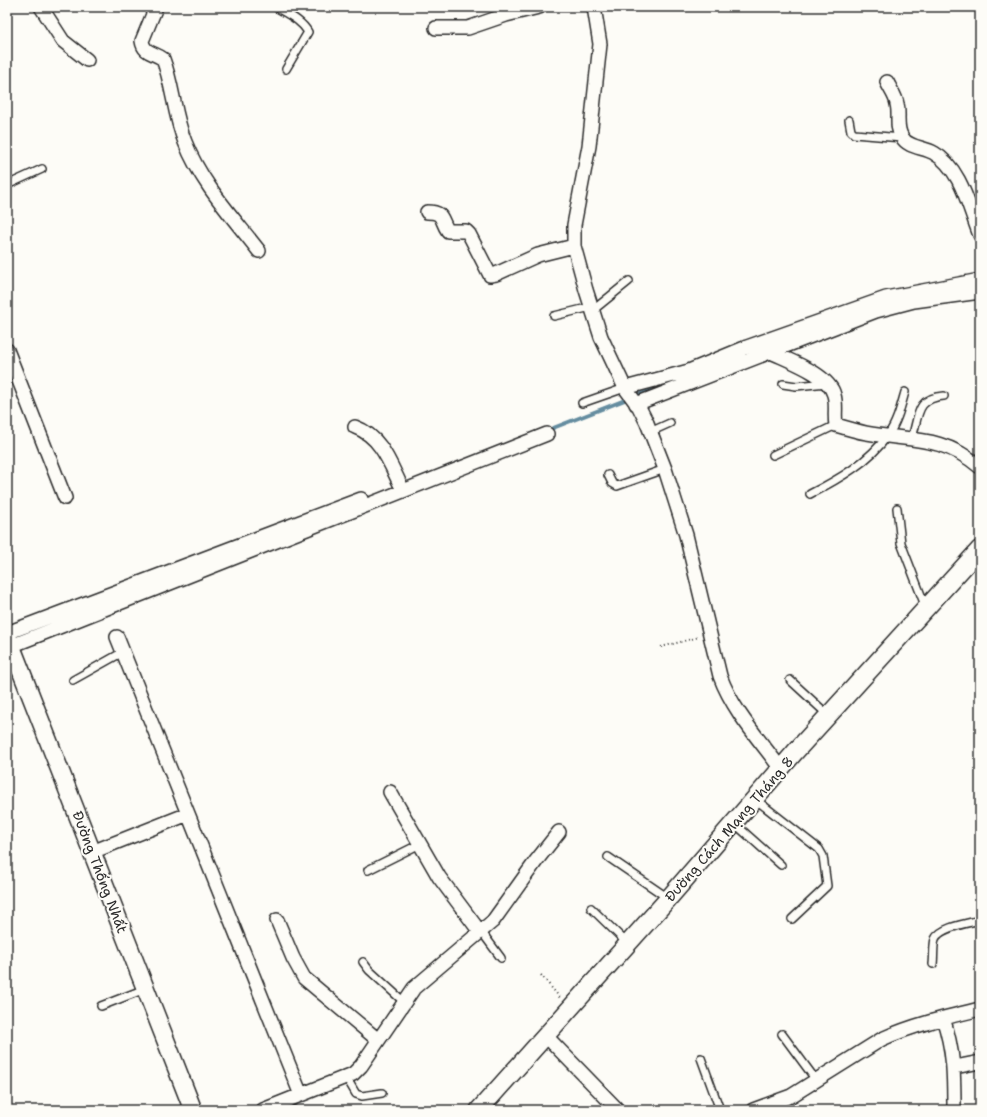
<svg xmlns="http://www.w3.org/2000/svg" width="987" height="1117" viewBox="0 0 987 1117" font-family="'Shantell Sans',sans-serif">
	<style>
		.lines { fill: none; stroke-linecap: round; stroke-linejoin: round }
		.stream { stroke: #658da0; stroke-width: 3.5 }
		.service-casing { stroke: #2b2b2b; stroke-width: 10 }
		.minor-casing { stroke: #2b2b2b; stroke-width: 16 }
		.tertiary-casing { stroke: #2b2b2b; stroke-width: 20 }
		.path { stroke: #2b2b2b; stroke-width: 2; stroke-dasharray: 1 3; stroke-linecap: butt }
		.service { stroke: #fdfcf7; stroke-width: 7 }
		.minor { stroke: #fdfcf7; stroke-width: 13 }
		.tertiary { stroke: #fdfcf7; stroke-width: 17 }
		.labels { text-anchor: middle; stroke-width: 4; stroke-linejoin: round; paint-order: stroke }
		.street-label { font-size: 14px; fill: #2b2b2b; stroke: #fdfcf7 }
	</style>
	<rect width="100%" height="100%" fill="#fdfcf7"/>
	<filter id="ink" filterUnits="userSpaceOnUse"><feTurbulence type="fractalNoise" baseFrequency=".025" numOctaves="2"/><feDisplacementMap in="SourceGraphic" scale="8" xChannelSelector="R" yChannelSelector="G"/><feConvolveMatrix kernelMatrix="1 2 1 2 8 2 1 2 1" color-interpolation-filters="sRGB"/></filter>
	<g filter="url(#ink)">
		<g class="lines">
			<path class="stream" d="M635 396 680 380
				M548 430 630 398"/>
			<defs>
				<path id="service" d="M276 7C287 14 301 20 308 32L286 69
					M849 120 851 131 854 134 902 138
					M7 185 42 169
					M592 311 629 281
					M554 316 591 307
					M783 384 796 386 827 383
					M582 403 625 388
					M650 432 670 423
					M912 438C919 415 916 398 944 396
					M773 455 836 425
					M608 475 612 483 617 486 665 469
					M810 494C839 479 869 462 888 435 897 423 901 406 905 392
					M897 508 901 543 926 608
					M73 680 123 652
					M790 680 828 715
					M755 799 819 849 823 856 827 886 792 919
					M734 823 781 865
					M608 857 668 898
					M368 870 420 844
					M591 908 628 944
					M481 931 501 958
					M363 962 369 970 404 1002
					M933 964C934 957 933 946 935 939 940 927 969 923 980 920
					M101 1006 145 989
					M782 1034 816 1080
					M701 1058 720 1110
					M346 1077 356 1094 362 1096 382 1093"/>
				<path id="minor" d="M41 7 63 41 87 60
					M156 7 142 41C144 54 154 52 163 59 173 85 174 115 185 142 201 183 232 216 259 251
					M594 7 600 44 589 146 574 225V246L586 290 601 337 625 388 639 407 647 423 665 469 686 535 720 676C733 711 759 739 781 769
					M436 28H468L506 15 539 7
					M887 82C890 89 896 96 897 104 900 115 895 127 902 137 908 148 924 147 934 153 961 168 969 208 980 235
					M427 212C445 212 440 220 448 231H466L469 234 490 275 496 274 538 255 574 246
					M7 350 65 498
					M769 351C787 360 829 374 834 395 837 405 834 415 836 425 846 428 856 431 866 433 909 441 943 435 980 467
					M625 388 689 371 747 347 886 298 980 280
					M636 404 876 311 914 301 980 292
					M355 427C380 436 389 461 400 484
					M7 633 361 499
					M117 637 301 1095
					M11 646 547 434
					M390 792 439 877 480 932
					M92 852 188 814
					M277 920 293 958 304 978 378 1040
					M943 1018C954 1051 954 1076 954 1110
					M546 1036 618 1110
					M955 1067 980 1062
					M263 1110 353 1074 361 1066 414 988 493 921 536 861 559 832
					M753 1110 791 1096 882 1039C913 1025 947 1017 980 1009"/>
				<path id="tertiary" d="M7 635 193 1110
					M479 1110 668 899 795 752 980 549"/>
			</defs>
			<use href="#service" class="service-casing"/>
			<use href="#minor" class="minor-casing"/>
			<use href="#tertiary" class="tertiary-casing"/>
			<path class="path" d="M661 647 699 637
				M541 975 561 999"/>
			<use href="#service" class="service"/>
			<use href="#minor" class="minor"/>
			<use href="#tertiary" class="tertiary"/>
		</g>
	</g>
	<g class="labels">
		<g class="street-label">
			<text transform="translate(729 829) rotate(-49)" y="5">Đường Cách Mạng Tháng 8</text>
			<text transform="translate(100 872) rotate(69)" y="5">Đường Thống Nhất</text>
		</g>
	</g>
	<rect width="987" height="1117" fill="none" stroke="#fdfcf7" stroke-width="24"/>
	<rect x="12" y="12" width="963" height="1093" fill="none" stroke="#2b2b2b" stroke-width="1.5" filter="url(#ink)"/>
</svg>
